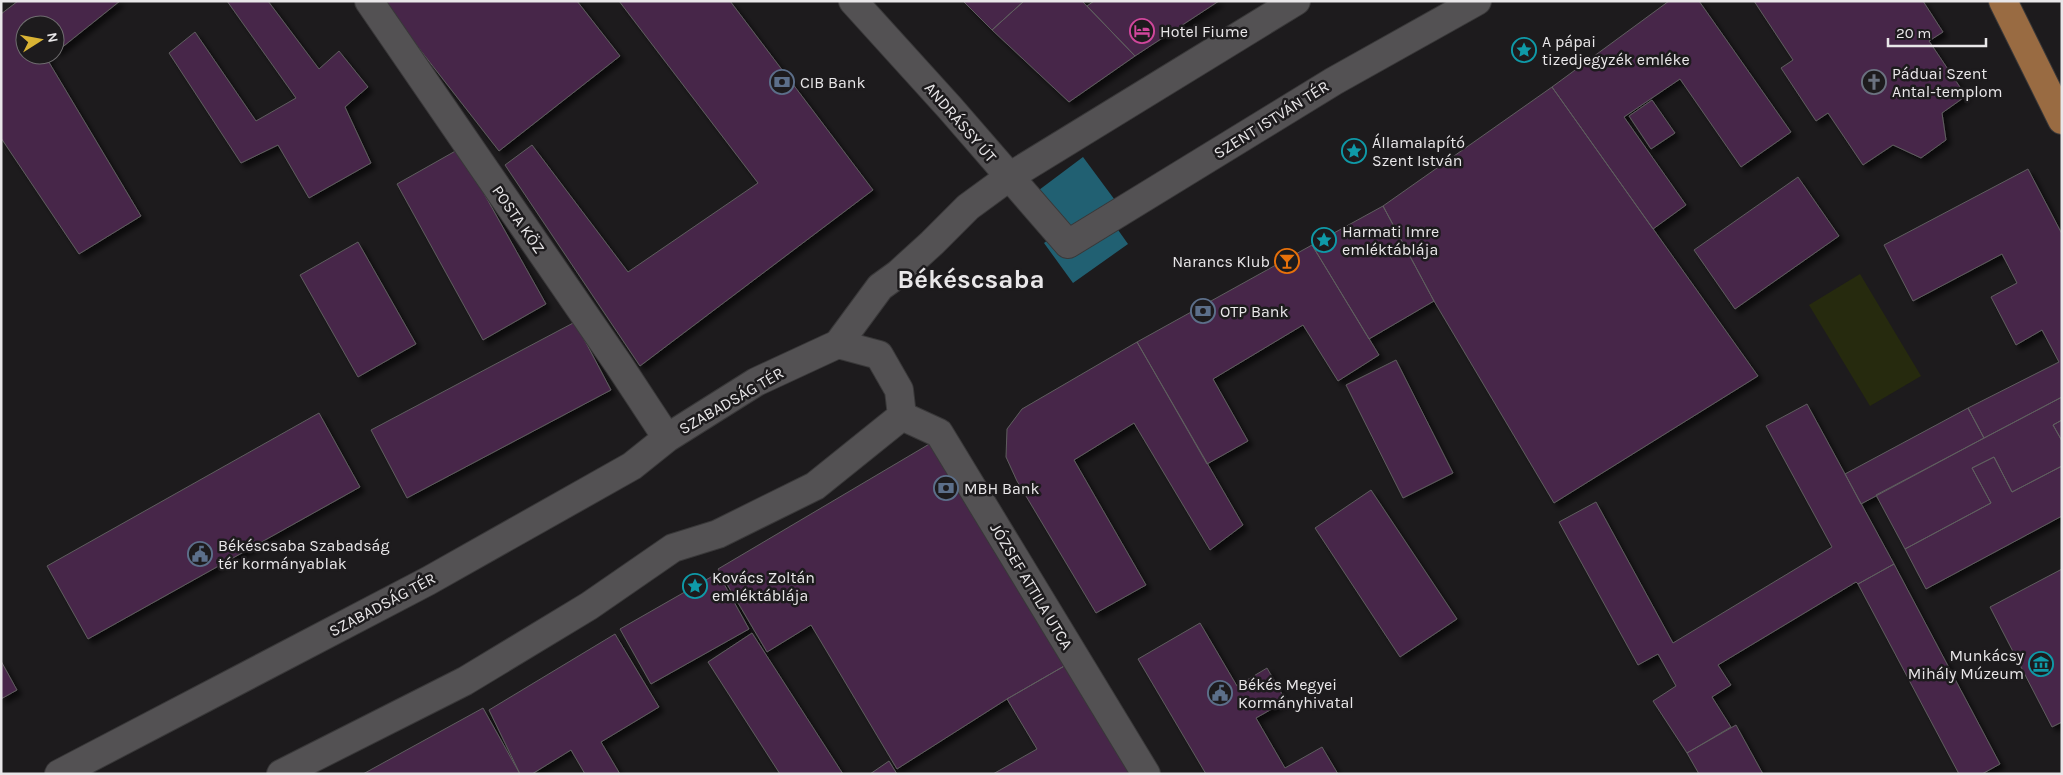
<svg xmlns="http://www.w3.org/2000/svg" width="2063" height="775" viewBox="0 0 2063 775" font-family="Karla,sans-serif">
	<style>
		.green { fill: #262a0e }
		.water { fill: #216072 }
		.building { fill: #472848; stroke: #5f5d5f; filter: url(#shadow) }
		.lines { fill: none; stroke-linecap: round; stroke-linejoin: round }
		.minor-casing { stroke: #393839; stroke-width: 30 }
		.major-casing { stroke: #393839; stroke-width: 30 }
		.minor { stroke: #535153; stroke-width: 28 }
		.major { stroke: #996b42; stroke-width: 28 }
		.labels { text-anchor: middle; stroke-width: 5; stroke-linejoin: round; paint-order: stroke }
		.poi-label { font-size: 16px; fill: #e9e7e9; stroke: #1d1b1d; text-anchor: start }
		.street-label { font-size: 16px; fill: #e9e7e9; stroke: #1d1b1d }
		.town-label { font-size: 26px; font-weight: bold; fill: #e9e7e9; stroke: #1d1b1d }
	</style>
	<defs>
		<filter id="shadow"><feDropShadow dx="4.5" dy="4.5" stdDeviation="2.5" flood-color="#0009"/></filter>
	</defs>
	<rect width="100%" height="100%" fill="#1d1b1d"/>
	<path class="green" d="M1860 274 1921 376 1870 406 1809 305Z"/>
	<path class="water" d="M1083 157 1123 211 1111 220 1128 244 1073 283 1044 243 1065 227 1039 190Z"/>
	<path class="building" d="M18 1H120L55 53V25H25V55H52L47 59 141 216 79 254 1 138V14Z
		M227 1H268L319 69 339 51 368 87 345 107 371 163 309 198 278 145 241 163 169 53 195 32 256 121 296 98Z
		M382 1H577L620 56 499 151Z
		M619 1H730L873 190 640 366 505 165 532 145 628 272 758 183Z
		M963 1H1024L992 30Z
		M1024 1H1082L1135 56 1069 102 992 30Z
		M1094 1H1219L1135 56 1087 6Z
		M1669 1H1699L1791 132 1741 167 1680 79 1624 117 1686 205 1653 229 1552 87Z
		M1754 1H1923L1943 32 1929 41 1966 96 1942 113 1946 140 1921 158 1893 145 1863 165 1828 113 1816 121 1781 68 1793 60Z
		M1552 87 1758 376 1554 503 1434 301 1383 206Z
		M1652 100 1675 133 1651 149 1629 116Z
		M459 149 546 304 483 340 397 184Z
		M2028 169 2062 234V397L1984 438 1968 408 2059 362 2042 330 2016 345 1991 297 2017 283 2002 254 1913 301 1884 245Z
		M1798 177 1839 236 1735 309 1694 250Z
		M1383 206 1434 301 1369 339 1312 245Z
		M358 242 416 344 358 377 300 275Z
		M1312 245 1379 355 1338 381 1303 325 1213 379 1248 441 1207 464 1137 342Z
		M575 322 611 390 407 498 371 430Z
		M1137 342 1243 525 1210 550 1134 423 1074 460 1146 585 1096 613 1017 481 1006 457 1007 429 1022 409Z
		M1396 360 1453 473 1403 498 1346 385Z
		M2062 397V420L2053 425 2062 441V466L2012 492 1994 457 1972 468 1991 503 1905 549 1876 495Z
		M1807 404 1894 564 1858 584 1856 582 1718 665 1731 685 1712 697 1731 727 1687 753 1653 701 1676 686 1658 654 1638 665 1559 522 1596 502 1673 643 1832 547 1766 426Z
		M1968 408 1984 438 1861 504 1845 474Z
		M319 413 360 487 88 639 47 566Z
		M2062 420V441L2053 425Z
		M931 443 1066 665 1007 699 897 769 811 625 767 652 718 569Z
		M1994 457 2012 492 2062 466V516L1926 589 1905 549 1991 503 1972 468Z
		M1371 490 1457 619 1400 657 1315 528Z
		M1894 564 2000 764 1982 774H1959L1858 584Z
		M2062 569V722L2052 727 1990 607Z
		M718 573 749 629 651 684 620 629Z
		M1200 623 1237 686 1267 668 1286 701 1256 718 1285 768 1322 747 1338 774H1206L1138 659Z
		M752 633 843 774H780L708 662Z
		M615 634 659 707 601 742 620 774H585L571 750 532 774H520L489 710Z
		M1 661 17 690 1 699Z
		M1066 665 1130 774H993L1037 749 1007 699Z
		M483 708 520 774H363Z
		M1736 725 1763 774H1699L1687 753Z
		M889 761 897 774H870Z"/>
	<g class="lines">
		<defs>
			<path id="minor" d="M369 1 619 365 667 438
				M853 1 950 108 1068 244 1334 81 1477 1
				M838 344 880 287 898 274 932 243 968 207 1009 177 1296 1
				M902 416 939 433 1146 774
				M59 774 428 581 632 466 667 438 756 382 838 344 879 355 899 390 902 416
				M281 774 465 681 589 606 673 548 718 534 815 486 902 416"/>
			<path id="major" d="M2003 1 2062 120"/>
		</defs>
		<use href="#minor" class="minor-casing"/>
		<use href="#major" class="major-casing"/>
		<use href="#minor" class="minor"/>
		<use href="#major" class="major"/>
	</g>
	<defs>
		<symbol id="hotel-ring" viewBox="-11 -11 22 22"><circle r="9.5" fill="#1d1b1d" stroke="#d1479c" stroke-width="1.5"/><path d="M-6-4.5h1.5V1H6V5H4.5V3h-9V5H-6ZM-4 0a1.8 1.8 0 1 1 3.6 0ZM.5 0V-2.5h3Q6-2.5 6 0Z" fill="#d1479c"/></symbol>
		<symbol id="sight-ring" viewBox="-11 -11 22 22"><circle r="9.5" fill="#1d1b1d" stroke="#0f9aa8" stroke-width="1.5"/><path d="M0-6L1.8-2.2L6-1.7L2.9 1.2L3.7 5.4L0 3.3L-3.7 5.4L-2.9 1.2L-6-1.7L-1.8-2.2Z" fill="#0f9aa8"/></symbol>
		<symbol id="bank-ring" viewBox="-11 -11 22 22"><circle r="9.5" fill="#1d1b1d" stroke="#5c6f8a" stroke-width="1.5"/><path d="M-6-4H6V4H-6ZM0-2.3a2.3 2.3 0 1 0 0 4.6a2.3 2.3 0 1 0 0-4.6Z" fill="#5c6f8a"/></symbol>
		<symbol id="church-ring" viewBox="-11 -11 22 22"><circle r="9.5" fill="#1d1b1d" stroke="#6b7280" stroke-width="1.5"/><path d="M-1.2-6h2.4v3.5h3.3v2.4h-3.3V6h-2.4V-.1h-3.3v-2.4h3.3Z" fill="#6b7280"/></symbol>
		<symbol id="bar-ring" viewBox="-11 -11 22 22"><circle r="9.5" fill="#1d1b1d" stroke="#e8710a" stroke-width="1.5"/><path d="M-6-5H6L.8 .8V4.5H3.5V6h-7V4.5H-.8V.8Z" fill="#e8710a"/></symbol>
		<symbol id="civic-ring" viewBox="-11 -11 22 22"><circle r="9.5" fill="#1d1b1d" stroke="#5c6f8a" stroke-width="1.5"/><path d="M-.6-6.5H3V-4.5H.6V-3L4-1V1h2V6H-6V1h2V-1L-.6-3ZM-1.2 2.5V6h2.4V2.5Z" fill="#5c6f8a"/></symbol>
		<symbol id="museum-ring" viewBox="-11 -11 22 22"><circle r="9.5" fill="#1d1b1d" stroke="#0f9aa8" stroke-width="1.5"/><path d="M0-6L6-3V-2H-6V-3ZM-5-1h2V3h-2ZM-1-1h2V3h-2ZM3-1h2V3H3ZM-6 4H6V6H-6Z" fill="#0f9aa8"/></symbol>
	</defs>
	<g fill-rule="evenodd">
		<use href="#hotel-ring" x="1128" y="17" width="28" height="28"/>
		<use href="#sight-ring" x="1510" y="36" width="28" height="28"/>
		<use href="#bank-ring" x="768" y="68" width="28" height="28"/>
		<use href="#church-ring" x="1860" y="68" width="28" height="28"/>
		<use href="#sight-ring" x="1340" y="137" width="28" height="28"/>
		<use href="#sight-ring" x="1310" y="226" width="28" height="28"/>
		<use href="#bar-ring" x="1273" y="247" width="28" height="28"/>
		<use href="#bank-ring" x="1189" y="297" width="28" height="28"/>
		<use href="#bank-ring" x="932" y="474" width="28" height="28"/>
		<use href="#civic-ring" x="186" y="540" width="28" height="28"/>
		<use href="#sight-ring" x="681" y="572" width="28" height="28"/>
		<use href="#museum-ring" x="2027" y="650" width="28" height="28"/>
		<use href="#civic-ring" x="1206" y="679" width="28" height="28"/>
	</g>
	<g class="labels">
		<g class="poi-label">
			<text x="1160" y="37">Hotel Fiume</text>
			<text x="1542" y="47">A pápai<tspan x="1542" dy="18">tizedjegyzék emléke</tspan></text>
			<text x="1892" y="79">Páduai Szent<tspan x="1892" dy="18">Antal-templom</tspan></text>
			<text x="800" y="88">CIB Bank</text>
			<text x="1372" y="148">Államalapító<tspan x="1372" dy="18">Szent István</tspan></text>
			<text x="1342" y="237">Harmati Imre<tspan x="1342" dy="18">emléktáblája</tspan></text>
			<text x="1270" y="267" text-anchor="end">Narancs Klub</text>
			<text x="1220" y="317">OTP Bank</text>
			<text x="964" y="494">MBH Bank</text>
			<text x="218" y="551">Békéscsaba Szabadság<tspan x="218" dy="18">tér kormányablak</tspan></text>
			<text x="712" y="583">Kovács Zoltán<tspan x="712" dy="18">emléktáblája</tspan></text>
			<text x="2024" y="661" text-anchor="end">Munkácsy<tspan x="2024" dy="18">Mihály Múzeum</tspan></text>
			<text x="1238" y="690">Békés Megyei<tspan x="1238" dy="18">Kormányhivatal</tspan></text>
		</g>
		<g class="street-label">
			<text transform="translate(1271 119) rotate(-32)" y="6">SZENT ISTVÁN TÉR</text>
			<text transform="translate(961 122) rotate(49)" y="6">ANDRÁSSY ÚT</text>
			<text transform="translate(519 219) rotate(55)" y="6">POSTA KÖZ</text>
			<text transform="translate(731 400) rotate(-30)" y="6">SZABADSÁG TÉR</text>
			<text transform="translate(1032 586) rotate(59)" y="6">JÓZSEF ATTILA UTCA</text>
			<text transform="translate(382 604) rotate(-28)" y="6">SZABADSÁG TÉR</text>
		</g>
		<g class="town-label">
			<text x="971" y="288">Békéscsaba</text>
		</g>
	</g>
	<rect width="2063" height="775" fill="none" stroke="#e9e7e9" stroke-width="5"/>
	<g transform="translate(40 40) rotate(79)"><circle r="24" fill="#1d1b1d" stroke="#6f6d6f"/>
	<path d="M0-4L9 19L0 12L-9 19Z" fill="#d9b334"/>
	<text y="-8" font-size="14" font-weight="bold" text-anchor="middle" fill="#e9e7e9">N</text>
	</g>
	<path d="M1888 38v8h98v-8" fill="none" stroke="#e9e7e9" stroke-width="2.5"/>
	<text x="1896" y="38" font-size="15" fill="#e9e7e9" stroke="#1d1b1d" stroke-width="4" paint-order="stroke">20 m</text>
</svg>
